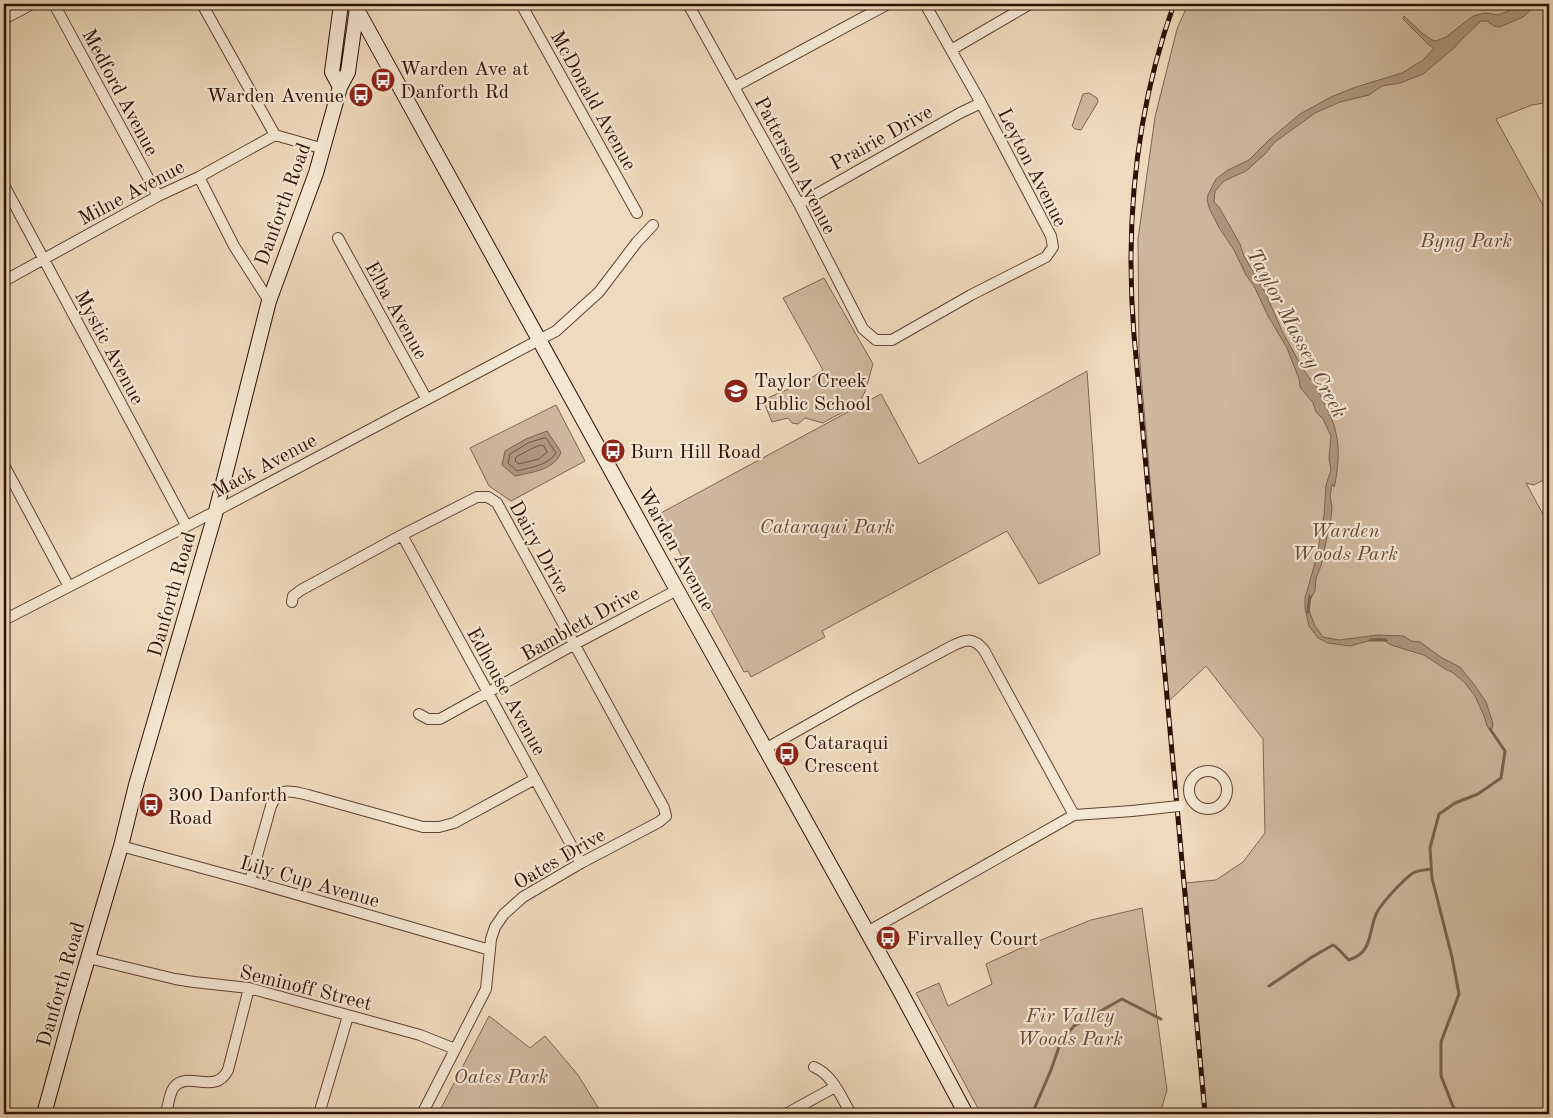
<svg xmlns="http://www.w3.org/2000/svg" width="1553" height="1118" viewBox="0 0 1553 1118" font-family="'Old Standard TT',serif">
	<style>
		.green { fill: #ceb89d; stroke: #7e6450 }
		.water { fill: #ad967d; stroke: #7b614c }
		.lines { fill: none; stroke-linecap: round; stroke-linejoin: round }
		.shore { stroke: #6e5440; stroke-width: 1 }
		.stream { stroke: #7b614c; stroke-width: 3 }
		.minor-casing { stroke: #5f4331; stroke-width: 12 }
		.secondary-casing { stroke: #2f1103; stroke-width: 16 }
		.minor { stroke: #f4e7d3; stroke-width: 10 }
		.secondary { stroke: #f4e7d3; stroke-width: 14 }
		.rail-casing { stroke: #2f1103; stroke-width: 5 }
		.rail { stroke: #f4e7d3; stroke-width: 3; stroke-dasharray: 9; stroke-linecap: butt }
		.minor-bridge-casing { stroke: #5f4331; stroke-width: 12; stroke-linecap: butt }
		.minor-bridge { stroke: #f4e7d3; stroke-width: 10 }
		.labels { text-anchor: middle; stroke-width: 4.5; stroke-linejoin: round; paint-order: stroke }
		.poi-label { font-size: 20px; fill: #2f1103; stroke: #f4e7d3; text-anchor: start }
		.street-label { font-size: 20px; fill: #2f1103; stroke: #f4e7d3 }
		.park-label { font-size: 20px; font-style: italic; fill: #674b39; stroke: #f4e7d3 }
		.water-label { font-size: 21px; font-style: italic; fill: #614634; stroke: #f4e7d3 }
	</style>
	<rect width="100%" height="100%" fill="#eedabc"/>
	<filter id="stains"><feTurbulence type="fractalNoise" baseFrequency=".004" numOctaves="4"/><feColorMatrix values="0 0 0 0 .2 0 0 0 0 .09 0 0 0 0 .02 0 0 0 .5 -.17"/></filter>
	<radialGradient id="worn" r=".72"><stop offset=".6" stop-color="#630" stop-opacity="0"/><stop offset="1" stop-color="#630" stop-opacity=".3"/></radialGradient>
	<path class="green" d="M1188 4H1549V102L1532 105 1496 119 1549 216V477L1534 485 1526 483 1549 525V1114H1207L1186 883 1216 880 1243 862 1265 833 1263 739 1206 666 1169 701 1139 351 1138 239 1155 117 1177 29Z
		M1089 93 1097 98 1098 102 1081 130 1075 129 1072 126 1083 94Z
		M824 278 873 364C870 373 866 394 860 401 852 409 834 416 823 423L805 418 798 424 792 423 788 418 772 422 763 400 807 381 823 370 783 298Z
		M1087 371 1100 554 1039 584 1007 531 822 631 825 637 751 677 748 671 744 672 659 514 881 394 919 464Z
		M556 405 585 461 511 501 489 486 470 448Z
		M1142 908 1167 1090 1160 1114H981L916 993 939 983 948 1006 992 984 986 964 1021 948 1091 920Z
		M489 1016 530 1048 545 1036 578 1075 602 1114H438Z"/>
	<path class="water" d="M1523 4H1537L1523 17 1500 27 1494 26 1487 21H1481L1464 37 1454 48 1423 74 1400 83 1382 86 1369 95 1340 102 1315 113 1275 142 1264 155 1246 171 1224 181 1215 191 1214 202 1219 207 1240 244 1244 256 1265 292 1283 333 1303 369 1310 379 1314 381C1320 397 1333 416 1336 433 1340 450 1338 467 1335 484L1334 487 1332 484V485L1330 496 1332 507 1331 518 1321 566 1316 578 1315 591 1307 605 1315 626 1323 637 1339 640 1378 635 1404 636 1411 641 1420 642 1442 658 1460 667 1476 687 1486 702 1492 720 1493 725 1491 731 1487 726 1484 716 1475 696 1465 683 1452 672 1445 669 1424 655 1391 645 1380 638 1350 646 1328 643 1318 638 1309 626 1305 608V598L1317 556 1324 515 1326 485 1331 470 1329 459 1331 436 1323 419 1316 412 1313 403 1300 387 1299 379 1287 348 1268 316 1254 286 1246 275 1234 250 1220 229 1210 210 1207 200 1208 195 1216 179 1228 170 1249 160 1269 140 1300 114 1333 96 1356 87 1402 73 1423 60 1434 48 1429 45 1403 19 1404 16 1422 33 1432 40 1436 41 1446 37 1473 16 1485 13 1498 15 1511 10Z
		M547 431 561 452C555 470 532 472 515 476L502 465 505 451 526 439Z"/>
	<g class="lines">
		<path class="shore" d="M544 438H546L556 453C547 466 531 467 517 471L508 463 510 454 528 443Z
			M541 445 544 446 547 452 539 459 519 464 515 461 516 457 531 449Z"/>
		<path class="stream" d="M1308 612 1310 596
			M1370 640H1386
			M1269 986 1312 957 1333 945C1340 949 1343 955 1349 960 1372 952 1368 936 1375 917 1378 906 1403 880 1413 873 1417 870 1425 870 1431 869
			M1032 1114 1051 1070 1061 1041 1074 1026 1122 999 1161 1019
			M1456 1114 1441 1076V1042L1459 994 1452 957 1432 878 1430 848 1439 814 1455 803 1478 794 1501 778 1505 751 1490 729"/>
		<defs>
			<path id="minor" d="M54 4 158 196
				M202 4 275 135 324 149
				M521 4 637 213
				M688 4 799 204 863 329 876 340H892L971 295 1046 257 1053 247 1051 236 981 103 925 4
				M4 19 32 4
				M951 50 1030 4
				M734 87 888 4
				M199 177 234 246 269 301
				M4 185 186 525
				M799 204 960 113 981 103
				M338 238 426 398
				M4 281 158 196 199 177 275 135
				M4 465 68 585
				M402 535 581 863
				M292 602 293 596 301 590 402 535 477 497H488L497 503 664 808 666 816 659 822 581 863 523 897 504 914 495 927 491 939 486 989 422 1114
				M4 620 216 511 556 331 599 292 637 242 653 225
				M419 714 428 719H440L575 644 677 590
				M765 749 857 697 952 646C966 639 973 637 984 650L1074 815
				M1189 790a19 19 0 1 1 38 0a19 19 0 1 1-38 0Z
				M121 846 250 881 490 950
				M250 881 271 806C280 786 290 791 308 795L423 827H439L454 823 535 779
				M867 932 1074 815 1132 811
				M88 958 175 979 194 982 249 988 420 1035 455 1049
				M814 1067C833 1075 841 1097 851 1114
				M166 1114C168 1106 169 1094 174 1087 188 1070 215 1096 228 1070L249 988
				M319 1114 348 1016
				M786 1114 835 1087"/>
			<path id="secondary" d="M354 4 677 590 899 989 966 1114
				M340 87 332 72 341 4
				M44 1114 73 1009 121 846 136 785 216 511 269 301 316 173 340 87 348 72 357 8"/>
		</defs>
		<use href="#minor" class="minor-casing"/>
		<use href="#secondary" class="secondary-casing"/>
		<use href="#minor" class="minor"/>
		<use href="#secondary" class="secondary"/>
		<defs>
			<path id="rail" d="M1174 4C1136 110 1125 223 1134 335L1205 1114"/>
		</defs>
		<use href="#rail" class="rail-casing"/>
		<use href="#rail" class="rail"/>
		<defs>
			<path id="minor-bridge" d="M1132 811 1179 806"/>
		</defs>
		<use href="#minor-bridge" class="minor-bridge-casing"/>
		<use href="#minor-bridge" class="minor-bridge"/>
	</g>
	<defs>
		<symbol id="bus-disc" viewBox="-11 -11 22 22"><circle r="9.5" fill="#8f2418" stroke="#f4e7d3"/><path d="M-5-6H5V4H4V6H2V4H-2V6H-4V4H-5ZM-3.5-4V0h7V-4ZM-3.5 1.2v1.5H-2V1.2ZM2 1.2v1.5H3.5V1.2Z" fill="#fff"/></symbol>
		<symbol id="school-disc" viewBox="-11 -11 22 22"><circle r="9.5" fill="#8f2418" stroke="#f4e7d3"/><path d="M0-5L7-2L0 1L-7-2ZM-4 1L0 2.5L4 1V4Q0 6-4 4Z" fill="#fff"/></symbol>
	</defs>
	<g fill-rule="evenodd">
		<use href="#bus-disc" x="369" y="66" width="28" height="28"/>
		<use href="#bus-disc" x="347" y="81" width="28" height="28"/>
		<use href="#school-disc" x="722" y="377" width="28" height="28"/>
		<use href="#bus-disc" x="599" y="437" width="28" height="28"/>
		<use href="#bus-disc" x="773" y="740" width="28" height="28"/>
		<use href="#bus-disc" x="137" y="791" width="28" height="28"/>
		<use href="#bus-disc" x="874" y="924" width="28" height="28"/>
	</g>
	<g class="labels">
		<g class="poi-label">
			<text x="400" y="75">Warden Ave at<tspan x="400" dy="23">Danforth Rd</tspan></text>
			<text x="344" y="102" text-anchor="end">Warden Avenue</text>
			<text x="754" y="387">Taylor Creek<tspan x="754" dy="23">Public School</tspan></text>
			<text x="630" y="458">Burn Hill Road</text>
			<text x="804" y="749">Cataraqui<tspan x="804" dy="23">Crescent</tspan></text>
			<text x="168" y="801">300 Danforth<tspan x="168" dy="23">Road</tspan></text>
			<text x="906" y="945">Firvalley Court</text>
		</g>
		<g class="street-label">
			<text transform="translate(121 92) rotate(62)" y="7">Medford Avenue</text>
			<text transform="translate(594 100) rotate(61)" y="7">McDonald Avenue</text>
			<text transform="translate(881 137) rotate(-29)" y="7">Prairie Drive</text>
			<text transform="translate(796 165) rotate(62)" y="7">Patterson Avenue</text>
			<text transform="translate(1033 167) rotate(63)" y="7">Leyton Avenue</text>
			<text transform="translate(131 192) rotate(-28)" y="7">Milne Avenue</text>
			<text transform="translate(282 204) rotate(-70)" y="7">Danforth Road</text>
			<text transform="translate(397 310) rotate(61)" y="7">Elba Avenue</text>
			<text transform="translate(110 347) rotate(62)" y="7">Mystic Avenue</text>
			<text transform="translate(264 465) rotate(-28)" y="7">Mack Avenue</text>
			<text transform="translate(540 547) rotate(61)" y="7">Dairy Drive</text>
			<text transform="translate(677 549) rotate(61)" y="7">Warden Avenue</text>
			<text transform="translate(171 594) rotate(-74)" y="7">Danforth Road</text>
			<text transform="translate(580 623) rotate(-29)" y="7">Bamblett Drive</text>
			<text transform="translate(507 691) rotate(61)" y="7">Edhouse Avenue</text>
			<text transform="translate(559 858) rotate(-30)" y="7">Oates Drive</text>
			<text transform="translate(310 881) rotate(16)" y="7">Lily Cup Avenue</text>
			<text transform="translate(60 984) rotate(-74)" y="7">Danforth Road</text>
			<text transform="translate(306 987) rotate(14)" y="7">Seminoff Street</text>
		</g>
		<g class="park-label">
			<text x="1466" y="247">Byng Park</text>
			<text x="827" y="533">Cataraqui Park</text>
			<text x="1345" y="537">Warden<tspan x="1345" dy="23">Woods Park</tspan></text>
			<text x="1070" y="1022">Fir Valley<tspan x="1070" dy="23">Woods Park</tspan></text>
			<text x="501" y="1083">Oates Park</text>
		</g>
		<g class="water-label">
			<text transform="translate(1297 333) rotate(62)" y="7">Taylor Massey Creek</text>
		</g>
	</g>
	<rect width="1553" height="1118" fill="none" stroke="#eedabc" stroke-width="20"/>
	<rect x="5" y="5" width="1543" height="1108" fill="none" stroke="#2f1103" stroke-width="2.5"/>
	<rect x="10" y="10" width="1533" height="1098" fill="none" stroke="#2f1103"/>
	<rect width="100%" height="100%" filter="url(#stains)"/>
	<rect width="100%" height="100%" fill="url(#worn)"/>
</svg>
